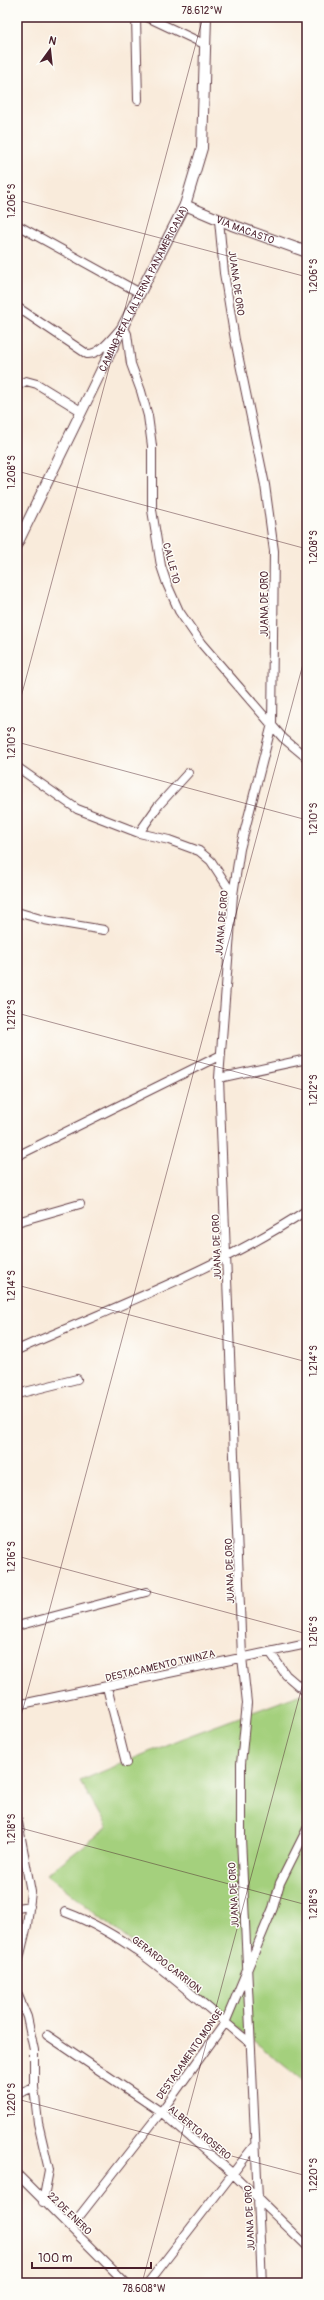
<svg xmlns="http://www.w3.org/2000/svg" width="324" height="2300" viewBox="0 0 324 2300" font-family="Pangolin,sans-serif">
	<style>
		.green { fill: #a4d07d; stroke: #777854 }
		.lines { fill: none; stroke-linecap: round; stroke-linejoin: round }
		.minor-casing { stroke: #643e45; stroke-width: 10 }
		.tertiary-casing { stroke: #643e45; stroke-width: 12 }
		.minor { stroke: #fff; stroke-width: 8 }
		.tertiary { stroke: #fff; stroke-width: 10 }
		.ticks { fill: none; stroke: #4a1f2b; stroke-width: 1; stroke-opacity: 0.45 }
		.labels { text-anchor: middle; stroke-width: 3; stroke-linejoin: round; paint-order: stroke }
		.street-label { font-size: 10px; fill: #4a1f2b; stroke: #fdfcf7 }
		.neatline { fill: none; stroke: #4a1f2b; stroke-width: 1.5 }
		.ticks-label { font-size: 10px; text-anchor: middle; fill: #4a1f2b }
	</style>
	<rect width="100%" height="100%" fill="#fdfcf7"/>
	<filter id="ink" filterUnits="userSpaceOnUse"><feTurbulence type="fractalNoise" baseFrequency=".025" numOctaves="2"/><feDisplacementMap in="SourceGraphic" scale="8" xChannelSelector="R" yChannelSelector="G"/><feConvolveMatrix kernelMatrix="1 2 1 2 8 2 1 2 1" color-interpolation-filters="sRGB"/></filter>
	<filter id="wash" filterUnits="userSpaceOnUse"><feTurbulence type="fractalNoise" baseFrequency=".012" numOctaves="4" result="noise"/><feDisplacementMap in="SourceGraphic" scale="16" xChannelSelector="R" yChannelSelector="G"/><feGaussianBlur stdDeviation="0.9" result="paint"/><feColorMatrix in="noise" values="0 0 0 0 0 0 0 0 0 0 0 0 0 0 0 0 0 1.4 0 .05"/><feComposite in="paint" operator="in"/></filter>
	<g filter="url(#wash)">
		<rect width="100%" height="100%" fill="#f9ebdb"/>
		<path class="green" d="M307 1692V2084L47 1874 107 1828 80 1781 180 1739Z"/>
	</g>
	<g filter="url(#ink)">
		<g class="lines">
			<defs>
				<path id="minor" d="M136 17 138 100
					M147 17 204 44
					M219 220 224 273 235 340 265 485 274 551 272 724 240 849 233 895 219 1078 242 1657 247 1703 241 1764V1838L262 2283
					M17 225 140 293
					M17 307 87 354C101 355 113 336 123 326L127 334 131 364 141 391 148 416 152 446V510L161 566 167 584 179 611 201 643 283 738 307 758
					M17 386 26 381 37 384 81 411
					M17 767 77 809 139 833 169 840 199 851 211 861 233 895
					M139 833 158 806 188 773
					M17 912 44 920 104 930
					M219 1078 307 1059
					M17 1156 221 1055
					M17 1222 80 1204
					M17 1350C114 1307 218 1269 307 1210
					M17 1394 77 1379
					M17 1626 146 1592
					M270 1652 286 1675 307 1693
					M107 1687 126 1763
					M17 1705 307 1644
					M17 1817 31 1892 27 1925 17 1967
					M17 1908 30 1906
					M65 1912C136 1938 192 1996 250 2043
					M17 1993 27 2017 34 2050V2087L38 2123 49 2170 43 2202
					M47 2035 161 2112 232 2173 307 2246
					M17 2094 34 2087
					M17 2174 126 2283
					M71 2227 161 2112 225 2023 273 1908 280 1883 307 1829
					M148 2283 254 2146"/>
				<g id="tertiary">
					<path id="s1" d="M185 205 232 225 307 252"/>
					<path id="s2" d="M17 544 123 326 185 205 202 148 206 17"/>
				</g>
			</defs>
			<use href="#minor" class="minor-casing"/>
			<use href="#tertiary" class="tertiary-casing"/>
			<use href="#minor" class="minor"/>
			<use href="#tertiary" class="tertiary"/>
		</g>
	</g>
	<path class="ticks" d="M17 200 307 277M17 471 307 549M17 712 203 17M17 742 307 820M17 1013 307 1091M17 1285 307 1362M17 1556 307 1634M17 1731 307 649M17 1827 307 1905M17 2099 307 2176M142 2283 307 1668"/>
	<g class="labels">
		<g class="street-label">
			<text dy="4" stroke="none"><textPath href="#s1" startOffset="65">VIA MACASTO</textPath></text>
			<text transform="translate(237 283) rotate(82)" y="4">JUANA DE ORO</text>
			<text dy="4" stroke="none"><textPath href="#s2" startOffset="285">CAMINO REAL (ALTERNA PANAMERICANA)</textPath></text>
			<text transform="translate(172 563) rotate(75)" y="4">CALLE 10</text>
			<text transform="translate(264 604) rotate(-90)" y="4">JUANA DE ORO</text>
			<text transform="translate(221 923) rotate(-85)" y="4">JUANA DE ORO</text>
			<text transform="translate(216 1247) rotate(-92)" y="4">JUANA DE ORO</text>
			<text transform="translate(229 1571) rotate(-92)" y="4">JUANA DE ORO</text>
			<text transform="translate(160 1665) rotate(-13)" y="4">DESTACAMENTO TWINZA</text>
			<text transform="translate(233 1895) rotate(-93)" y="4">JUANA DE ORO</text>
			<text transform="translate(167 1964) rotate(38)" y="4">GERARDO CARRION</text>
			<text transform="translate(189 2054) rotate(-55)" y="4">DESTACAMENTO MONGE</text>
			<text transform="translate(200 2132) rotate(40)" y="4">ALBERTO ROSERO</text>
			<text transform="translate(70 2213) rotate(44)" y="4">22 DE ENERO</text>
			<text transform="translate(249 2218) rotate(-93)" y="4">JUANA DE ORO</text>
		</g>
	</g>
	<rect width="324" height="2300" fill="none" stroke="#fdfcf7" stroke-width="44"/>
	<g transform="translate(50 50) rotate(15)" stroke="#fdfcf7" stroke-width="3" paint-order="stroke">
	<path d="M0-3L7 15L0 10L-7 15Z" fill="#4a1f2b"/>
	<text y="-6" font-size="11" font-weight="bold" text-anchor="middle" fill="#4a1f2b">N</text>
	</g>
	<path d="M32 2262v6h119v-6" fill="none" stroke="#4a1f2b" stroke-width="2"/>
	<text x="38" y="2262" font-size="12" fill="#4a1f2b" stroke="#fdfcf7" stroke-width="3" paint-order="stroke">100 m</text>
	<rect x="22" y="22" width="280" height="2256" class="neatline"/>
	<g class="ticks-label">
		<text x="202" y="14">78.612°W</text>
		<text transform="translate(11 201) rotate(-90)" y="4">1.206°S</text>
		<text transform="translate(313 276) rotate(-90)" y="4">1.206°S</text>
		<text transform="translate(11 472) rotate(-90)" y="4">1.208°S</text>
		<text transform="translate(313 547) rotate(-90)" y="4">1.208°S</text>
		<text transform="translate(11 743) rotate(-90)" y="4">1.210°S</text>
		<text transform="translate(313 819) rotate(-90)" y="4">1.210°S</text>
		<text transform="translate(11 1015) rotate(-90)" y="4">1.212°S</text>
		<text transform="translate(313 1090) rotate(-90)" y="4">1.212°S</text>
		<text transform="translate(11 1286) rotate(-90)" y="4">1.214°S</text>
		<text transform="translate(313 1361) rotate(-90)" y="4">1.214°S</text>
		<text transform="translate(11 1557) rotate(-90)" y="4">1.216°S</text>
		<text transform="translate(313 1632) rotate(-90)" y="4">1.216°S</text>
		<text transform="translate(11 1829) rotate(-90)" y="4">1.218°S</text>
		<text transform="translate(313 1904) rotate(-90)" y="4">1.218°S</text>
		<text transform="translate(11 2100) rotate(-90)" y="4">1.220°S</text>
		<text transform="translate(313 2175) rotate(-90)" y="4">1.220°S</text>
		<text x="144" y="2292">78.608°W</text>
	</g>
</svg>
